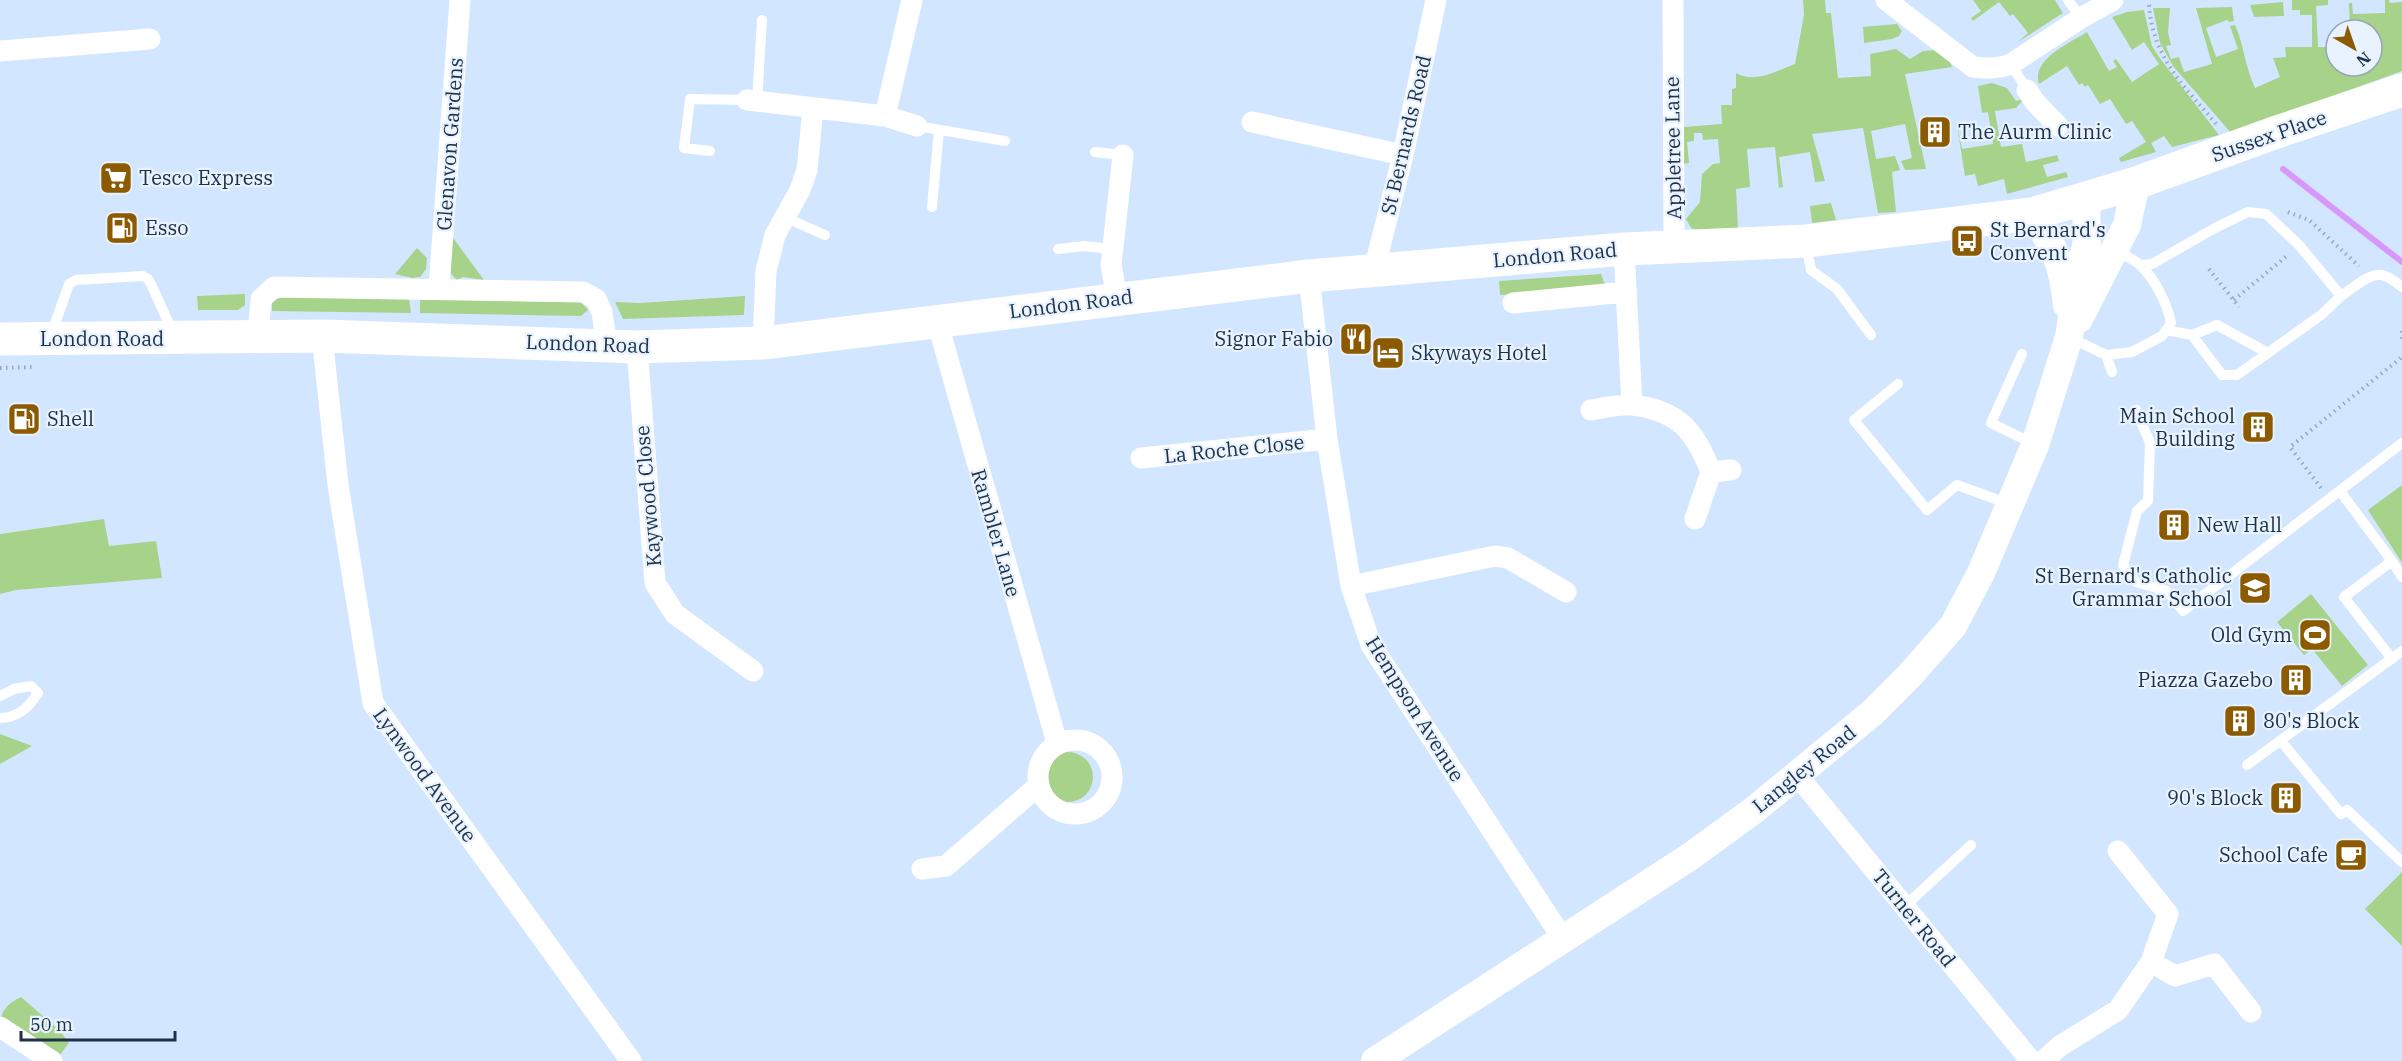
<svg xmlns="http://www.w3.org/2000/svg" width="2402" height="1061" viewBox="0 0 2402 1061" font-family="'IBM Plex Serif',serif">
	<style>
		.green { fill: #a7d289 }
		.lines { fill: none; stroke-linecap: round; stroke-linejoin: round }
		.stream { stroke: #d898fa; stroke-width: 6 }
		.path { stroke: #94a9c1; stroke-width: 4; stroke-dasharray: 1.5 4.5; stroke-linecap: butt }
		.lane { stroke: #fff; stroke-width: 10 }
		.street { stroke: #fff; stroke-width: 21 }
		.secondary { stroke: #fff; stroke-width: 28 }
		.primary { stroke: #fff; stroke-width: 33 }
		.labels { text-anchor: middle; stroke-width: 4.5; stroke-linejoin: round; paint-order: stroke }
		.poi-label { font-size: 20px; fill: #1d3148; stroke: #e9f3ff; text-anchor: start }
		.street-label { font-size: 20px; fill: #1d3148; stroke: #e9f3ff }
	</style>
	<rect width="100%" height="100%" fill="#d2e7ff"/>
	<path class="green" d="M1803 0H1825L1826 13H1831L1838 78 1871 76 1870 54 1896 49 1910 59 1923 51 1936 50 1950 62 1952 67 1905 74 1926 169 1905 170 1901 161 1912 158 1905 124 1871 131 1876 159 1895 156 1900 170 1892 172 1896 212 1878 213 1863 128 1812 134 1825 181 1815 182 1810 152 1779 157 1783 187 1779 188 1775 147 1747 149 1750 187 1736 189 1738 228 1696 230 1691 228 1686 219 1700 202 1702 174 1713 164 1720 163 1718 139 1703 140 1702 133H1694V141L1687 142 1689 163 1684 164V127L1722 124 1721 105H1732V89L1736 88V73C1755 84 1776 71 1795 64L1804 15Z
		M1973 0H2055L2063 13 2018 42 2028 33 2013 14 2010 16 1999 2 1973 21 1971 18 1981 11Z
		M2292 0H2328V5L2316 6 2318 47H2333V36H2336V66H2372V30H2350L2349 3H2352L2353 14 2385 13V0H2389L2390 3 2402 2V71L2231 133 2173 66 2160 43 2153 8H2170L2168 32 2171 45 2166 46 2171 59 2179 57 2184 72 2212 64 2196 8 2232 7 2234 21 2229 22 2227 20 2206 28 2216 57 2238 49 2230 26 2235 25C2244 45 2245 67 2255 88L2280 77 2273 58 2286 57 2285 47H2312V15H2300V10H2292Z
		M2283 2 2284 16 2254 17 2250 5Z
		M2144 10 2152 46 2159 57 2219 135 2172 147 2164 136 2151 143 2156 152 2121 162 2119 158 2146 142 2132 121 2126 124 2110 99 2100 104 2088 85 2085 87 2082 83 2079 85 2067 66 2039 84C2031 59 2070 43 2087 32L2109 71 2117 67 2113 61 2116 59 2132 82 2159 64 2144 42 2132 50 2112 17 2127 12Z
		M1897 24 1902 31 1899 36 1892 39 1864 43 1863 27Z
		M1992 83 2007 88 2016 101 2024 99 2016 108 1995 111 2001 147 2022 144 2026 162 2057 155 2059 161 2043 165 2047 177 2066 172 2068 177 2007 194 2004 179 1978 186 1975 174 1965 176 1956 119 1962 149 1993 144 1988 112 1982 113 1978 86Z
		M1831 203 1836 220 1812 223 1810 206Z
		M451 235 484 280 463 277 457 280 446 268Z
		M417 248 427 258 426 269 420 277 412 278 395 274Z
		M1601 274 1606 287 1500 295 1499 281Z
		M245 294V305L238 310H198L197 296Z
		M285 295 409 298 411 313 272 311V302Z
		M745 296 744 315 623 319 615 302 640 303Z
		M420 299 581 302 588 310 581 316 420 313Z
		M2402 485V563L2368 510Z
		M104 519 109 546 156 541 162 578 16 590 0 594V534Z
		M2311 594 2368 665 2342 686 2312 649 2304 655 2277 622Z
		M0 734 32 746 0 764Z
		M1043 777a25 25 0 1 1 50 0a25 25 0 1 1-50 0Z
		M2402 872V946L2365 909Z
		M21 997 60 1031 69 1043 55 1061 0 1027C0 1011 7 1004 21 997Z"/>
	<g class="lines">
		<path class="stream" d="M2283 169 2402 262"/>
		<path class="path" d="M2149 5C2153 59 2185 87 2218 126
			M2288 212 2309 220 2359 266
			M2209 269 2239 307
			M2234 300 2289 254
			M2402 331V341
			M0 368 32 367
			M2321 488 2290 447 2402 357"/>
		<path class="lane" d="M2068 0 2081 18
			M2011 64 2027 90
			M757 102 762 20
			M917 126 1005 141
			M710 151 684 148 690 99 747 100
			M1095 152 1123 155
			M932 207 939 130
			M784 217 825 235
			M1806 244 1811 270 1837 289 1871 335
			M1058 249 1084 246 1112 249
			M2140 265 2152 264 2215 228 2248 212 2266 214 2299 245 2341 296 2321 315 2237 375H2222L2192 335
			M2341 296C2352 289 2372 270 2385 276 2391 278 2397 283 2402 287
			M2166 330 2192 335 2217 325 2268 353
			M51 335 69 284 76 280 143 276 148 279 152 286 173 333
			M2071 338 2106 355 2132 352 2162 336 2171 323C2167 303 2155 279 2140 265 2134 259 2123 255 2116 250
			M2022 354 1991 423 2034 444
			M2106 355 2112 372
			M1898 384 1854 420 1927 510 1957 485 2009 504
			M2136 410 2150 443 2148 501 2137 511 2123 565 2136 582 2167 591 2183 611 2402 443
			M2340 491 2392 561 2344 597 2392 659
			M2392 561 2402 577
			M0 696 14 689 31 686 38 693C29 707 18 718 0 718
			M2281 741 2341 814 2347 810 2402 862
			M2247 765 2402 651
			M1905 906 1971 845"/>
		<path class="street" d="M1673 0 1674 247
			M1886 0 1973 67C1987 69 1998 69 2011 64L2081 18 2113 0
			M0 51 150 39
			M2027 90 2035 102 2058 126
			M747 100 885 116 917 126
			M885 116 912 0
			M1252 122 1403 155
			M1624 249 1632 405
			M1374 270 1403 155 1436 0
			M1309 276 1327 439 1351 586 1371 645 1563 939
			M439 288 460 0
			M1117 298 1111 265 1123 155
			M1513 303 1626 292
			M937 321 1057 743
			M258 336 261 299 274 287 583 292 596 299 602 312 607 347
			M322 336 338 485 373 703 631 1061
			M763 343 766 271 775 235 800 190 807 170 813 108
			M637 347 655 583 675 614 753 671
			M1591 410C1604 408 1620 404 1633 405 1679 411 1695 431 1711 472
			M1141 458 1327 439
			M1695 519 1711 472 1731 470
			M1351 586 1495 556 1508 558 1566 592
			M1038 777a37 37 0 1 1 74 0a37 37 0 1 1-74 0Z
			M1797 775 2031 1061
			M922 869 946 866 1038 786
			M2151 962 2175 976 2214 964 2251 1012
			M0 1027 52 1061
			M2043 1061 2060 1046 2118 1010 2151 962 2168 914 2118 851"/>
		<path class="secondary" d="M2032 214C2055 247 2063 265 2067 305
			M2079 319 2127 225 2136 183
			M1375 1061 1691 856 1754 810 1872 713 1910 675 1953 626 1981 573 2035 445 2069 337 2077 284 2087 241 2086 198"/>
		<path class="primary" d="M0 339 322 336 637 347 763 343 1309 276 1624 249 1806 241 2032 214 2136 183 2274 133 2402 90"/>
	</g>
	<defs>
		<symbol id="building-square" viewBox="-11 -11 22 22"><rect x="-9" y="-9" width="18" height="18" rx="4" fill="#8b5a01" stroke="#e9f3ff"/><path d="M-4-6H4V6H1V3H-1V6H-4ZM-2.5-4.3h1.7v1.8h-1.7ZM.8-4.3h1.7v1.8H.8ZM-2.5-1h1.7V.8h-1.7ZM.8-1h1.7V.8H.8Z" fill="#fff"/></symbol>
		<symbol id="supermarket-square" viewBox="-11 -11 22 22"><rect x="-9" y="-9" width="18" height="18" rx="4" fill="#8b5a01" stroke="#e9f3ff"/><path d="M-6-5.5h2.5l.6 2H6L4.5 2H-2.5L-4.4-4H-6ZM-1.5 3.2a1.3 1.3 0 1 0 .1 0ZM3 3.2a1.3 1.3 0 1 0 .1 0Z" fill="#fff"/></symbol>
		<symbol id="fuel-square" viewBox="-11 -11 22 22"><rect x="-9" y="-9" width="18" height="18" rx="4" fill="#8b5a01" stroke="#e9f3ff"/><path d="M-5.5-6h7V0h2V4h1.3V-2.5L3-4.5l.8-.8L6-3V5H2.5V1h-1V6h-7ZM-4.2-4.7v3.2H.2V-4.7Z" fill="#fff"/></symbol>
		<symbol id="bus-square" viewBox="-11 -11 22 22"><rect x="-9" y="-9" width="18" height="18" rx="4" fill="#8b5a01" stroke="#e9f3ff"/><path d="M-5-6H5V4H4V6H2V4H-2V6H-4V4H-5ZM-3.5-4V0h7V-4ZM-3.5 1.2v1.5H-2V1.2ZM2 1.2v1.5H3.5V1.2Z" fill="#fff"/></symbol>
		<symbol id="restaurant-square" viewBox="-11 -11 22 22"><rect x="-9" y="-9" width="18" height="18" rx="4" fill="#8b5a01" stroke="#e9f3ff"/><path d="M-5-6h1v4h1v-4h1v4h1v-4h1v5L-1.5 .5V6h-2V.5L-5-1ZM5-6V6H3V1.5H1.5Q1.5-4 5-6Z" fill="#fff"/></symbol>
		<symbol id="hotel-square" viewBox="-11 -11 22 22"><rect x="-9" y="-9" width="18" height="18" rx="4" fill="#8b5a01" stroke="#e9f3ff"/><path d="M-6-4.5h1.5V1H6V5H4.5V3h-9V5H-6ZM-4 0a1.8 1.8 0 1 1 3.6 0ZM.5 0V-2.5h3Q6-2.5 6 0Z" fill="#fff"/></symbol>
		<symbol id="school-square" viewBox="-11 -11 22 22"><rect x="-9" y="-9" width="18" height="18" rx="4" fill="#8b5a01" stroke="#e9f3ff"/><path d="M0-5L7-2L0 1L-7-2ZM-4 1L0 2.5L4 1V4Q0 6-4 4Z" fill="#fff"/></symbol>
		<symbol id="stadium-square" viewBox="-11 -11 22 22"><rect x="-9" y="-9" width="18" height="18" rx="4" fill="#8b5a01" stroke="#e9f3ff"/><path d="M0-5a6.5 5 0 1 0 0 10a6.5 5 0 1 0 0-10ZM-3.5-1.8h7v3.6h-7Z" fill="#fff"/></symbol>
		<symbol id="cafe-square" viewBox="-11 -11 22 22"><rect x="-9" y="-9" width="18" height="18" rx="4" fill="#8b5a01" stroke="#e9f3ff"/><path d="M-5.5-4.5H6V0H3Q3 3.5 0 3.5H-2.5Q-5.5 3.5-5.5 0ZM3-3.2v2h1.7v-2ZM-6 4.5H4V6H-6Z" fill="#fff"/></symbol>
	</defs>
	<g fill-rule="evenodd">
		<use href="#building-square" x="1916" y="113" width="38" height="38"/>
		<use href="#supermarket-square" x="97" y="159" width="38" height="38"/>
		<use href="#fuel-square" x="103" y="209" width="38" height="38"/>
		<use href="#bus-square" x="1948" y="222" width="38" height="38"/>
		<use href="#restaurant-square" x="1337" y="320" width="38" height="38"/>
		<use href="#hotel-square" x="1369" y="334" width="38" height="38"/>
		<use href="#fuel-square" x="5" y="400" width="38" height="38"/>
		<use href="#building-square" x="2239" y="408" width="38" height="38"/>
		<use href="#building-square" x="2155" y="506" width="38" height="38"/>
		<use href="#school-square" x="2236" y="569" width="38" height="38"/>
		<use href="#stadium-square" x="2296" y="616" width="38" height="38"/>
		<use href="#building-square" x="2277" y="661" width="38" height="38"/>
		<use href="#building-square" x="2221" y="702" width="38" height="38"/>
		<use href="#building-square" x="2267" y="779" width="38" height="38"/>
		<use href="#cafe-square" x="2332" y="836" width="38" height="38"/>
	</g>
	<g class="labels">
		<g class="poi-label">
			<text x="1958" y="139">The Aurm Clinic</text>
			<text x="139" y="185">Tesco Express</text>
			<text x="145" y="235">Esso</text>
			<text x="1990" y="237">St Bernard's<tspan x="1990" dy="23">Convent</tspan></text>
			<text x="1333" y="346" text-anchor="end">Signor Fabio</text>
			<text x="1411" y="360">Skyways Hotel</text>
			<text x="2235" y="423" text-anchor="end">Main School<tspan x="2235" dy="23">Building</tspan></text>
			<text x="47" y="426">Shell</text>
			<text x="2197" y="532">New Hall</text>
			<text x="2232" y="583" text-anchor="end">St Bernard's Catholic<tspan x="2232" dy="23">Grammar School</tspan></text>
			<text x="2292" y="642" text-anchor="end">Old Gym</text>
			<text x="2273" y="687" text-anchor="end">Piazza Gazebo</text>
			<text x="2263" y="728">80's Block</text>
			<text x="2263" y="805" text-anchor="end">90's Block</text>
			<text x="2328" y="862" text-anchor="end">School Cafe</text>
		</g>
		<g class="street-label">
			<text transform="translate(1406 135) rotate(-77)" y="7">St Bernards Road</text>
			<text transform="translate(2269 136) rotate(-19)" y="7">Sussex Place</text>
			<text transform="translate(450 144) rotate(-86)" y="7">Glenavon Gardens</text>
			<text transform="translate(1673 148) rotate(-91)" y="7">Appletree Lane</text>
			<text transform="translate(1555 255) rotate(-5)" y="7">London Road</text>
			<text transform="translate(1071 304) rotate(-7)" y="7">London Road</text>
			<text x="102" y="346">London Road</text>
			<text transform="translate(588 344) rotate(2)" y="7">London Road</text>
			<text transform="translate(1234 449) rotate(-6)" y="7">La Roche Close</text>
			<text transform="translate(648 496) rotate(-95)" y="7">Kaywood Close</text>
			<text transform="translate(996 533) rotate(74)" y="7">Rambler Lane</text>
			<text transform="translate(1415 709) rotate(58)" y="7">Hempson Avenue</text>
			<text transform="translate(1804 769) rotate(-39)" y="7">Langley Road</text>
			<text transform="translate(425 775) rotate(54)" y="7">Lynwood Avenue</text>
			<text transform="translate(1914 918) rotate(51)" y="7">Turner Road</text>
		</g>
	</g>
	<g transform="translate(2354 48) rotate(140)"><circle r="28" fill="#e9f3ff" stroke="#97a5b6" stroke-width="1.5"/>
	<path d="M0-4.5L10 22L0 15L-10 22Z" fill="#8b5a01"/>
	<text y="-9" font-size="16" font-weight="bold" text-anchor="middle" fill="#1d3148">N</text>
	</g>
	<path d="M21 1031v9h154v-9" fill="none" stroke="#1d3148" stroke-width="3"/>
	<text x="30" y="1031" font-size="18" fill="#1d3148" stroke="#e9f3ff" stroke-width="4.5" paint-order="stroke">50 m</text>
</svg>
